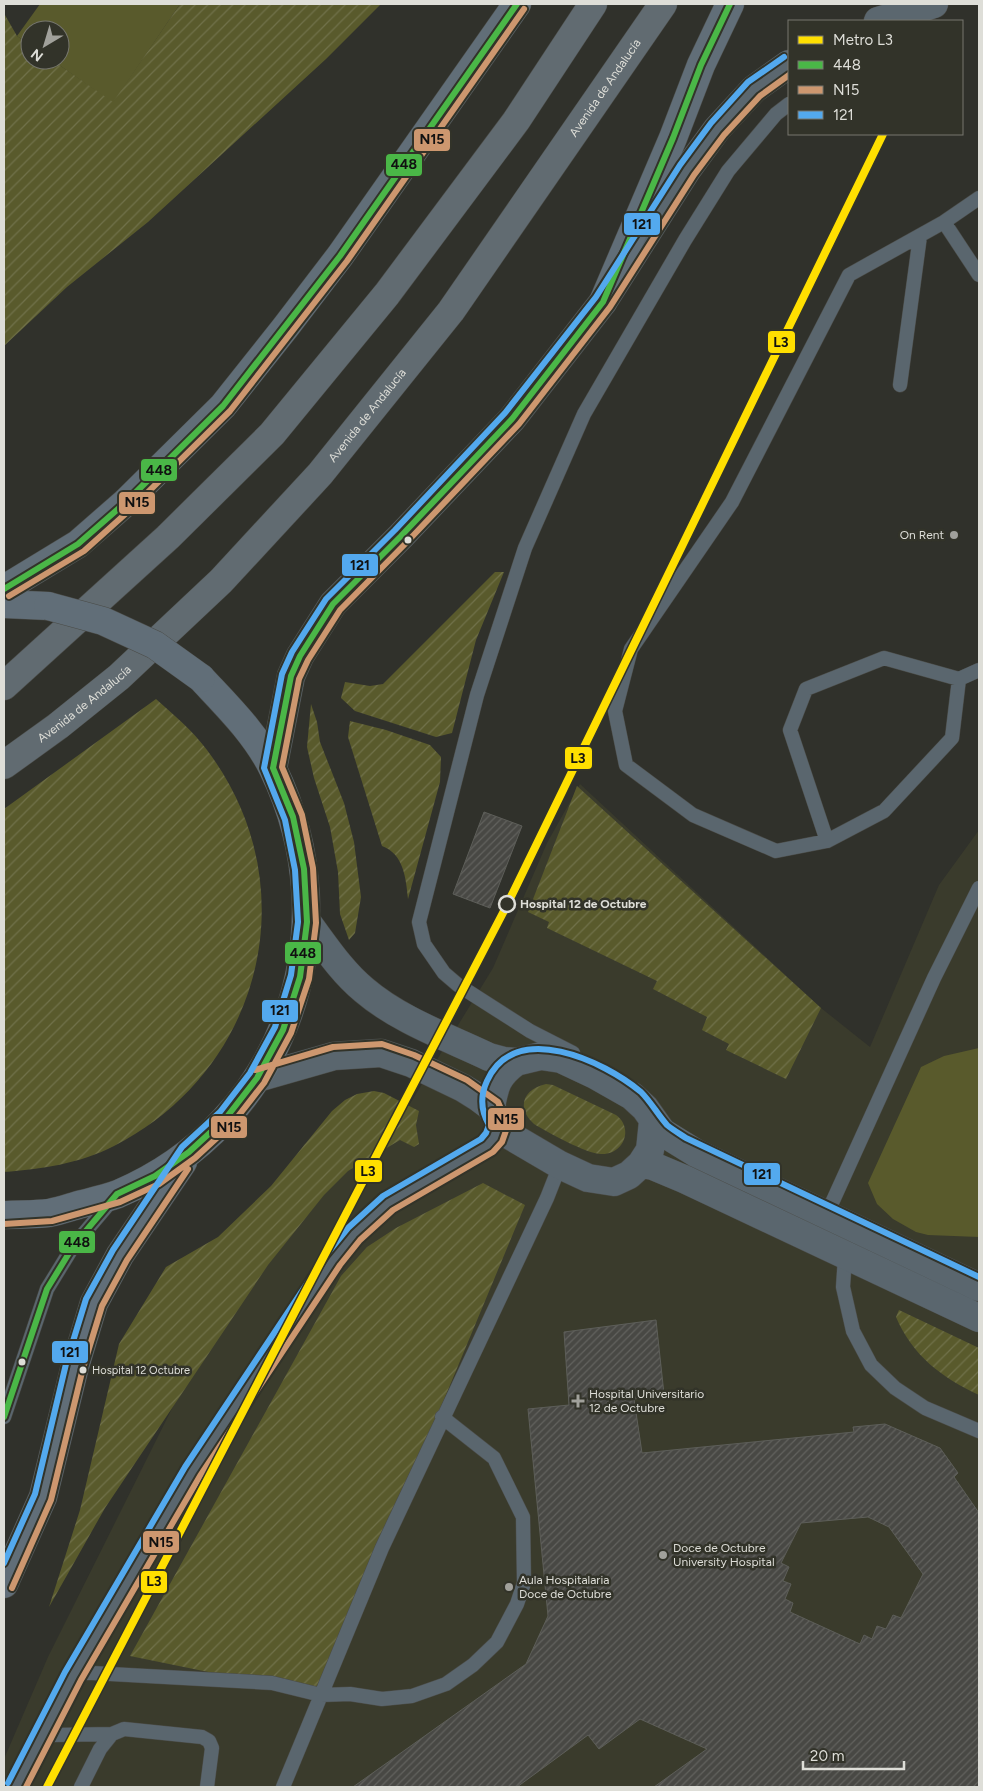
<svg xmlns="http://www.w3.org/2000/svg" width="983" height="1791" viewBox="0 0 983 1791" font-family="Figtree,sans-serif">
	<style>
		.built { fill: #3a3b2c }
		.park { fill: #595a2c }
		.garden { fill: url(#garden-furrows) }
		.building { fill: url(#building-hatch); stroke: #5d5e59; fill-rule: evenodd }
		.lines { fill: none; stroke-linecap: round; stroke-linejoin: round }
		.lane-casing { stroke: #4b4c48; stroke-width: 15 }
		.street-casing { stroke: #4b4c48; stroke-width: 29 }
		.secondary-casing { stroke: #4b4c48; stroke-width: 29 }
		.primary-casing { stroke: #4b4c48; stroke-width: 29 }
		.highway-casing { stroke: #4b4c48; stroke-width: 29 }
		.lane { stroke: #5a666e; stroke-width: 14 }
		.street { stroke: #5a666e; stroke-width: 28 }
		.secondary { stroke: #5b676f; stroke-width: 28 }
		.primary { stroke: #616e78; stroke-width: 28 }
		.highway { stroke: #616b71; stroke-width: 28 }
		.primary-bridge-casing { stroke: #4b4c48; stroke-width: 29; stroke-linecap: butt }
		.primary-bridge { stroke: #616e78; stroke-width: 28 }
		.bus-1-casing { stroke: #323329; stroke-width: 10 }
		.bus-2-casing { stroke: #323329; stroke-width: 10 }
		.bus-3-casing { stroke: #323329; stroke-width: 10 }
		.bus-1 { stroke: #4ab747; stroke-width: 6 }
		.bus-2 { stroke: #cd976f; stroke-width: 6 }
		.bus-3 { stroke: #53a9ee; stroke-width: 6 }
		.metro-1-casing { stroke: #323329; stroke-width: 11 }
		.metro-1 { stroke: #ffdf00; stroke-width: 8 }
		.poi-dot { fill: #a1a19b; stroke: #323329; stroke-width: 2 }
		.bus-dot { fill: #deded8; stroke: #323329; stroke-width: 2 }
		.stop-dot { fill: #323329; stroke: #deded8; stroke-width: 2.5 }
		.labels { text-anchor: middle; stroke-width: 5; stroke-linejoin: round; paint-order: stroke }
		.bus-label { font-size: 11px; fill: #deded8; stroke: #323329; text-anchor: start }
		.street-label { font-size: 12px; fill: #deded8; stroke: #323329 }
		.poi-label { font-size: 12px; fill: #deded8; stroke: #323329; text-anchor: start }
		.stop-label { font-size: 12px; font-weight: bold; fill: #deded8; stroke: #323329; text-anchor: start }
		.line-badge { stroke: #323329; stroke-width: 2 }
		.pale-badge-label { font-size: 14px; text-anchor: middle; font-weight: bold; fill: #111 }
	</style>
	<defs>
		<pattern id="garden-furrows" width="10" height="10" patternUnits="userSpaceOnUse" patternTransform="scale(1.25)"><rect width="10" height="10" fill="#595a2c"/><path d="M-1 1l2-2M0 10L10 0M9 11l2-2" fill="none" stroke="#70714a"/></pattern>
		<pattern id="building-hatch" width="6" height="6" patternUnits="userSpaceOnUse" patternTransform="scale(1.25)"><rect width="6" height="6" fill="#484844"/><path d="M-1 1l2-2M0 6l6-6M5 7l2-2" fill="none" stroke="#62625e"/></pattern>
	</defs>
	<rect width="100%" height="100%" fill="#30312b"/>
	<path class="built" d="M580 784 821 1008 870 1047 939 885 979 830V1787H4V1759L48 1657 304 1144 408 1107 493 968 547 843Z"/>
	<path class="park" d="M40 4H180L113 103 52 60H60V30H30V45L17 36Z
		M979 1048V1237L928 1235 916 1232 893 1219 877 1204 868 1183 921 1067 944 1056Z"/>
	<path class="garden" d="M180 4H381L326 59 148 222 67 287 4 346V17L5 15 17 36 30 45V60H52L113 102Z
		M495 572H504L476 640 452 733 436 737 355 711 341 698 345 682 370 686 383 684Z
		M156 699C174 715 192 730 207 750 309 885 263 1070 114 1146 79 1164 41 1169 4 1172V809Z
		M311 704 317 722 320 742 344 803 354 842 361 897 355 933 349 940 340 914 338 872 330 827 314 778 307 747Z
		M350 721 386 730 430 745 441 757 440 782 408 899C406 879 404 854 382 846L348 737Z
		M577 786 821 1008 786 1079 726 1050 729 1044 702 1030 707 1017 653 989 657 981 547 928 549 922 528 912Z
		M546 1084 553 1085 616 1115C634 1128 624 1155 601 1154 587 1154 547 1132 534 1124 516 1108 523 1089 546 1084Z
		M374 1091 384 1093 419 1111 416 1125 419 1144 414 1147 400 1140 348 1171 324 1195 268 1265 105 1508 49 1607 80 1510 119 1344 166 1267 218 1237 271 1186 332 1111 345 1100 357 1094Z
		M483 1183 525 1205 321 1695 130 1656 341 1276 367 1247 396 1228Z
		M899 1310 979 1348V1395C942 1378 912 1355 896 1317Z"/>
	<path class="building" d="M484 812 522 826 490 908 453 894Z
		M656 1320 664 1394 634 1399 642 1453 854 1432 853 1427 885 1424 940 1448 958 1473 954 1477 979 1513V1787H654L707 1749 640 1719 599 1749 588 1735 517 1787H353L526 1664 548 1616 528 1409 569 1405 564 1332ZM868 1517 889 1527 923 1574 901 1618 893 1615 886 1629 877 1626 872 1639 864 1635 860 1644 790 1612 793 1603 785 1599 791 1584 783 1581 789 1567 781 1563 801 1523Z"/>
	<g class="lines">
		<defs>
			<path id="lane" d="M944 222 979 275
				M900 385 920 236
				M959 679 952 738 884 811 827 841 776 851 693 815 626 765 615 711 631 649 732 502 849 275 944 222 979 198
				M827 841 790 730 806 689 884 658 959 679 979 670
				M573 1053 530 1031 458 985 444 973 424 944 419 922 477 695 525 548 584 414 685 240 728 171 776 114 789 104
				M821 1214 831 1205 934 978 979 888
				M845 1256 843 1287 853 1331 871 1365 895 1388 925 1408 979 1431
				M4 1417 47 1289 74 1245 113 1199
				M73 1676 80 1673H92L272 1683 321 1695 350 1694 382 1699 412 1696 446 1684 473 1665 497 1642 517 1604 524 1583 523 1517 494 1458 442 1417
				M41 1737 54 1735 112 1734
				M16 1787 73 1676 193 1471 333 1260 354 1234 388 1203 487 1146 494 1138 499 1124
				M81 1787 100 1749 112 1734 124 1729 202 1737 209 1741 212 1748 207 1787
				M283 1787 382 1548 547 1198 560 1165"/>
			<path id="street" d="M307 922C325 946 341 971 364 990 399 1020 447 1037 489 1057L504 1061 516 1062 541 1056 561 1059 595 1075 632 1096 645 1108 662 1132 696 1153 979 1287
				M257 1078 334 1056 381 1053 411 1063 463 1088 479 1098 491 1107 499 1124 509 1135 560 1165 588 1178 614 1182 629 1175 641 1164 650 1150 653 1121
				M491 1107C495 1085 497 1076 516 1062
				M641 1164 653 1166 684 1179 979 1318"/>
			<path id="secondary" d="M878 21 934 4
				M273 768 291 676 300 656 333 604 401 536 512 419 603 302 687 170 717 129 754 89 789 64"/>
			<path id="primary" d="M603 302 673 138 701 65 730 4
				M4 589 78 544 126 502 223 406 285 328 340 256 517 4
				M4 604 48 606
				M4 1215C19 1214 34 1215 49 1213 60 1211 71 1207 82 1204 94 1201 107 1198 118 1194 285 1123 352 931 273 769 256 734 227 706 201 678
				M4 1584 43 1497 75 1366 94 1303 120 1255 183 1162"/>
			<g id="highway">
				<path d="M4 686 168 537 272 434 387 294 516 121 593 4"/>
				<path id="s1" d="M4 765 58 726 119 677 221 581 320 474 451 311 663 4"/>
			</g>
		</defs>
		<use href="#lane" class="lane-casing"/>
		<use href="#street" class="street-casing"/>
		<use href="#secondary" class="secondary-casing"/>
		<use href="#primary" class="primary-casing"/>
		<use href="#highway" class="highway-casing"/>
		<use href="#lane" class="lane"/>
		<use href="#street" class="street"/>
		<use href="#secondary" class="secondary"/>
		<use href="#primary" class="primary"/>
		<use href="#highway" class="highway"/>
		<defs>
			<path id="primary-bridge" d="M48 606 103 621 155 645 201 678"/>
		</defs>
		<use href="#primary-bridge" class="primary-bridge-casing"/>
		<use href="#primary-bridge" class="primary-bridge"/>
		<defs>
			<path id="bus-1" d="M4 589 78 544 126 502 223 406 340 256 517 4
				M273 768 291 676 300 656 333 604 401 536 512 419 603 302 673 138 701 65 730 4
				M4 1417 47 1289 74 1245 117 1194 155 1176 189 1152 226 1118 257 1078 283 1030 300 977 307 922 304 869 293 817 273 768"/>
			<path id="bus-2" d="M9 596 84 551 132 508 230 411 347 261 524 9
				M4 1224 52 1221 120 1202 159 1184 195 1158 232 1124 264 1083 291 1033 309 979 316 923 313 868 302 815 282 767 299 679 308 660 340 610 407 542 519 424 610 307 694 175 724 135 760 96 789 75
				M12 1588 51 1500 83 1368 102 1306 127 1260 188 1169
				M26 1787 81 1680 200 1476 340 1265 360 1240 393 1210 493 1152 502 1142 508 1125 498 1102 467 1080 414 1055 382 1044 333 1047 255 1070"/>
			<path id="bus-3" d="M4 1563 35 1494 66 1364 86 1299 113 1250 182 1147 220 1112 250 1073 275 1027 291 975 298 922 295 870 285 820 264 768 282 674 292 652 326 599 395 530 505 413 596 297 680 165 711 123 748 82 784 57
				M8 1783 65 1672 185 1467 326 1255 348 1228 383 1196 481 1139 486 1133 489 1125C481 1111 480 1096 487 1081 515 1019 604 1061 641 1092 651 1102 658 1115 667 1125 673 1130 680 1134 686 1138L979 1277"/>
		</defs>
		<use href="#bus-1" class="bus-1-casing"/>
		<use href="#bus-2" class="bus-2-casing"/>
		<use href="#bus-3" class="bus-3-casing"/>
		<use href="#bus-1" class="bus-1"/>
		<use href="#bus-2" class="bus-2"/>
		<use href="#bus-3" class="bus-3"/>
		<defs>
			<path id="metro-1" d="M47 1787 505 909 883 134"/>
		</defs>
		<use href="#metro-1" class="metro-1-casing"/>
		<use href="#metro-1" class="metro-1"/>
	</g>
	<g class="poi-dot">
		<circle cx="954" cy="535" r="5"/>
		<path d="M575.5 1393.5h5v5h5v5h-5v5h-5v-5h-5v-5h5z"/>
		<circle cx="663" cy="1555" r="5"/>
		<circle cx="509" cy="1587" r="5"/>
	</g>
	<g class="bus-dot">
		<circle cx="408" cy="540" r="4.5"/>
		<circle cx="22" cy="1362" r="4.5"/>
		<circle cx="83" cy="1370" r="4.5"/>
	</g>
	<circle class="stop-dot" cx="507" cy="904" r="8"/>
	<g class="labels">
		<g class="bus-label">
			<text x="92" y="1374">Hospital 12 Octubre</text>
		</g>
		<g class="street-label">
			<text dy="4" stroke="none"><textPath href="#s1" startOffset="911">Avenida de Andalucía</textPath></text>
			<text dy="4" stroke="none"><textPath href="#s1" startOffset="506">Avenida de Andalucía</textPath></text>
			<text dy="4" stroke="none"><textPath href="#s1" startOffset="101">Avenida de Andalucía</textPath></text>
		</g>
		<g class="poi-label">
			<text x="944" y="539" text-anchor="end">On Rent</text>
			<text x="589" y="1398">Hospital Universitario<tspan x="589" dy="14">12 de Octubre</tspan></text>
			<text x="673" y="1552">Doce de Octubre<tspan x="673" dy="14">University Hospital</tspan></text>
			<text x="519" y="1584">Aula Hospitalaria<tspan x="519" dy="14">Doce de Octubre</tspan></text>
		</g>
		<g class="stop-label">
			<text x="520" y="908">Hospital 12 de Octubre</text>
		</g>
	</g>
	<g class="line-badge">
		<rect x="413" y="128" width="38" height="24" rx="5" fill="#cd976f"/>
		<rect x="385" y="153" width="38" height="24" rx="5" fill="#4ab747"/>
		<rect x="623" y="212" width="38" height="24" rx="5" fill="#53a9ee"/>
		<rect x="767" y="330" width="29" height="24" rx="5" fill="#ffdf00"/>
		<rect x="140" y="458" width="38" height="24" rx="5" fill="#4ab747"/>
		<rect x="118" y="491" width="38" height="24" rx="5" fill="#cd976f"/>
		<rect x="341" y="553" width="38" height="24" rx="5" fill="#53a9ee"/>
		<rect x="564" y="746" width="29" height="24" rx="5" fill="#ffdf00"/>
		<rect x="284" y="941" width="38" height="24" rx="5" fill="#4ab747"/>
		<rect x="261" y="999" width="38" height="24" rx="5" fill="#53a9ee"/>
		<rect x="487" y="1107" width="38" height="24" rx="5" fill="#cd976f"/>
		<rect x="210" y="1115" width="38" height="24" rx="5" fill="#cd976f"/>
		<rect x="354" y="1159" width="29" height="24" rx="5" fill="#ffdf00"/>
		<rect x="743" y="1162" width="38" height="24" rx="5" fill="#53a9ee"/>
		<rect x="58" y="1230" width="38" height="24" rx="5" fill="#4ab747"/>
		<rect x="51" y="1340" width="38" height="24" rx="5" fill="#53a9ee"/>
		<rect x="142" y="1530" width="38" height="24" rx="5" fill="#cd976f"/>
		<rect x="140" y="1570" width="28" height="24" rx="5" fill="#ffdf00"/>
	</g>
	<g class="pale-badge-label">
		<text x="432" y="144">N15</text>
		<text x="404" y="169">448</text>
		<text x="642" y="229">121</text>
		<text x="781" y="347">L3</text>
		<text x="159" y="475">448</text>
		<text x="137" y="507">N15</text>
		<text x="360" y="570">121</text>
		<text x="578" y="763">L3</text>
		<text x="303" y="958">448</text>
		<text x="280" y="1015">121</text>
		<text x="506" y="1124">N15</text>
		<text x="229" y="1132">N15</text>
		<text x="368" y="1176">L3</text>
		<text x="762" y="1179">121</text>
		<text x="77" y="1247">448</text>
		<text x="70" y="1357">121</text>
		<text x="161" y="1547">N15</text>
		<text x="154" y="1586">L3</text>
	</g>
	<rect width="983" height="1791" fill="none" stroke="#deded8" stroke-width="10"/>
	<rect x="788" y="20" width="175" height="115" fill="#323329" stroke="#77776f"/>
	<rect x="798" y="36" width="25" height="8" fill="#ffdf00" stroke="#77776f"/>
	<text x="833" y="45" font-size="15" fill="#deded8">Metro L3</text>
	<rect x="798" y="61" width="25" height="8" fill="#4ab747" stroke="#77776f"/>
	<text x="833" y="70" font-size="15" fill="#deded8">448</text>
	<rect x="798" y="86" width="25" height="8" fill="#cd976f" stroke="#77776f"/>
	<text x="833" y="95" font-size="15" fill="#deded8">N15</text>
	<rect x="798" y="111" width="25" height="8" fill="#53a9ee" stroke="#77776f"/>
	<text x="833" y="120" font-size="15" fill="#deded8">121</text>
	<g transform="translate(45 45) rotate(218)"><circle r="24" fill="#323329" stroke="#77776f"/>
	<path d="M0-4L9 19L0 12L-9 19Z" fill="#a1a19b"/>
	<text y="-8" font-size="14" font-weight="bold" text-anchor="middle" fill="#deded8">N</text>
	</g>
	<path d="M803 1761v8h101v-8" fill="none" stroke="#deded8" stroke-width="2.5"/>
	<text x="810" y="1761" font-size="15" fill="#deded8" stroke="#323329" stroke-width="4" paint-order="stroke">20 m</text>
</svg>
